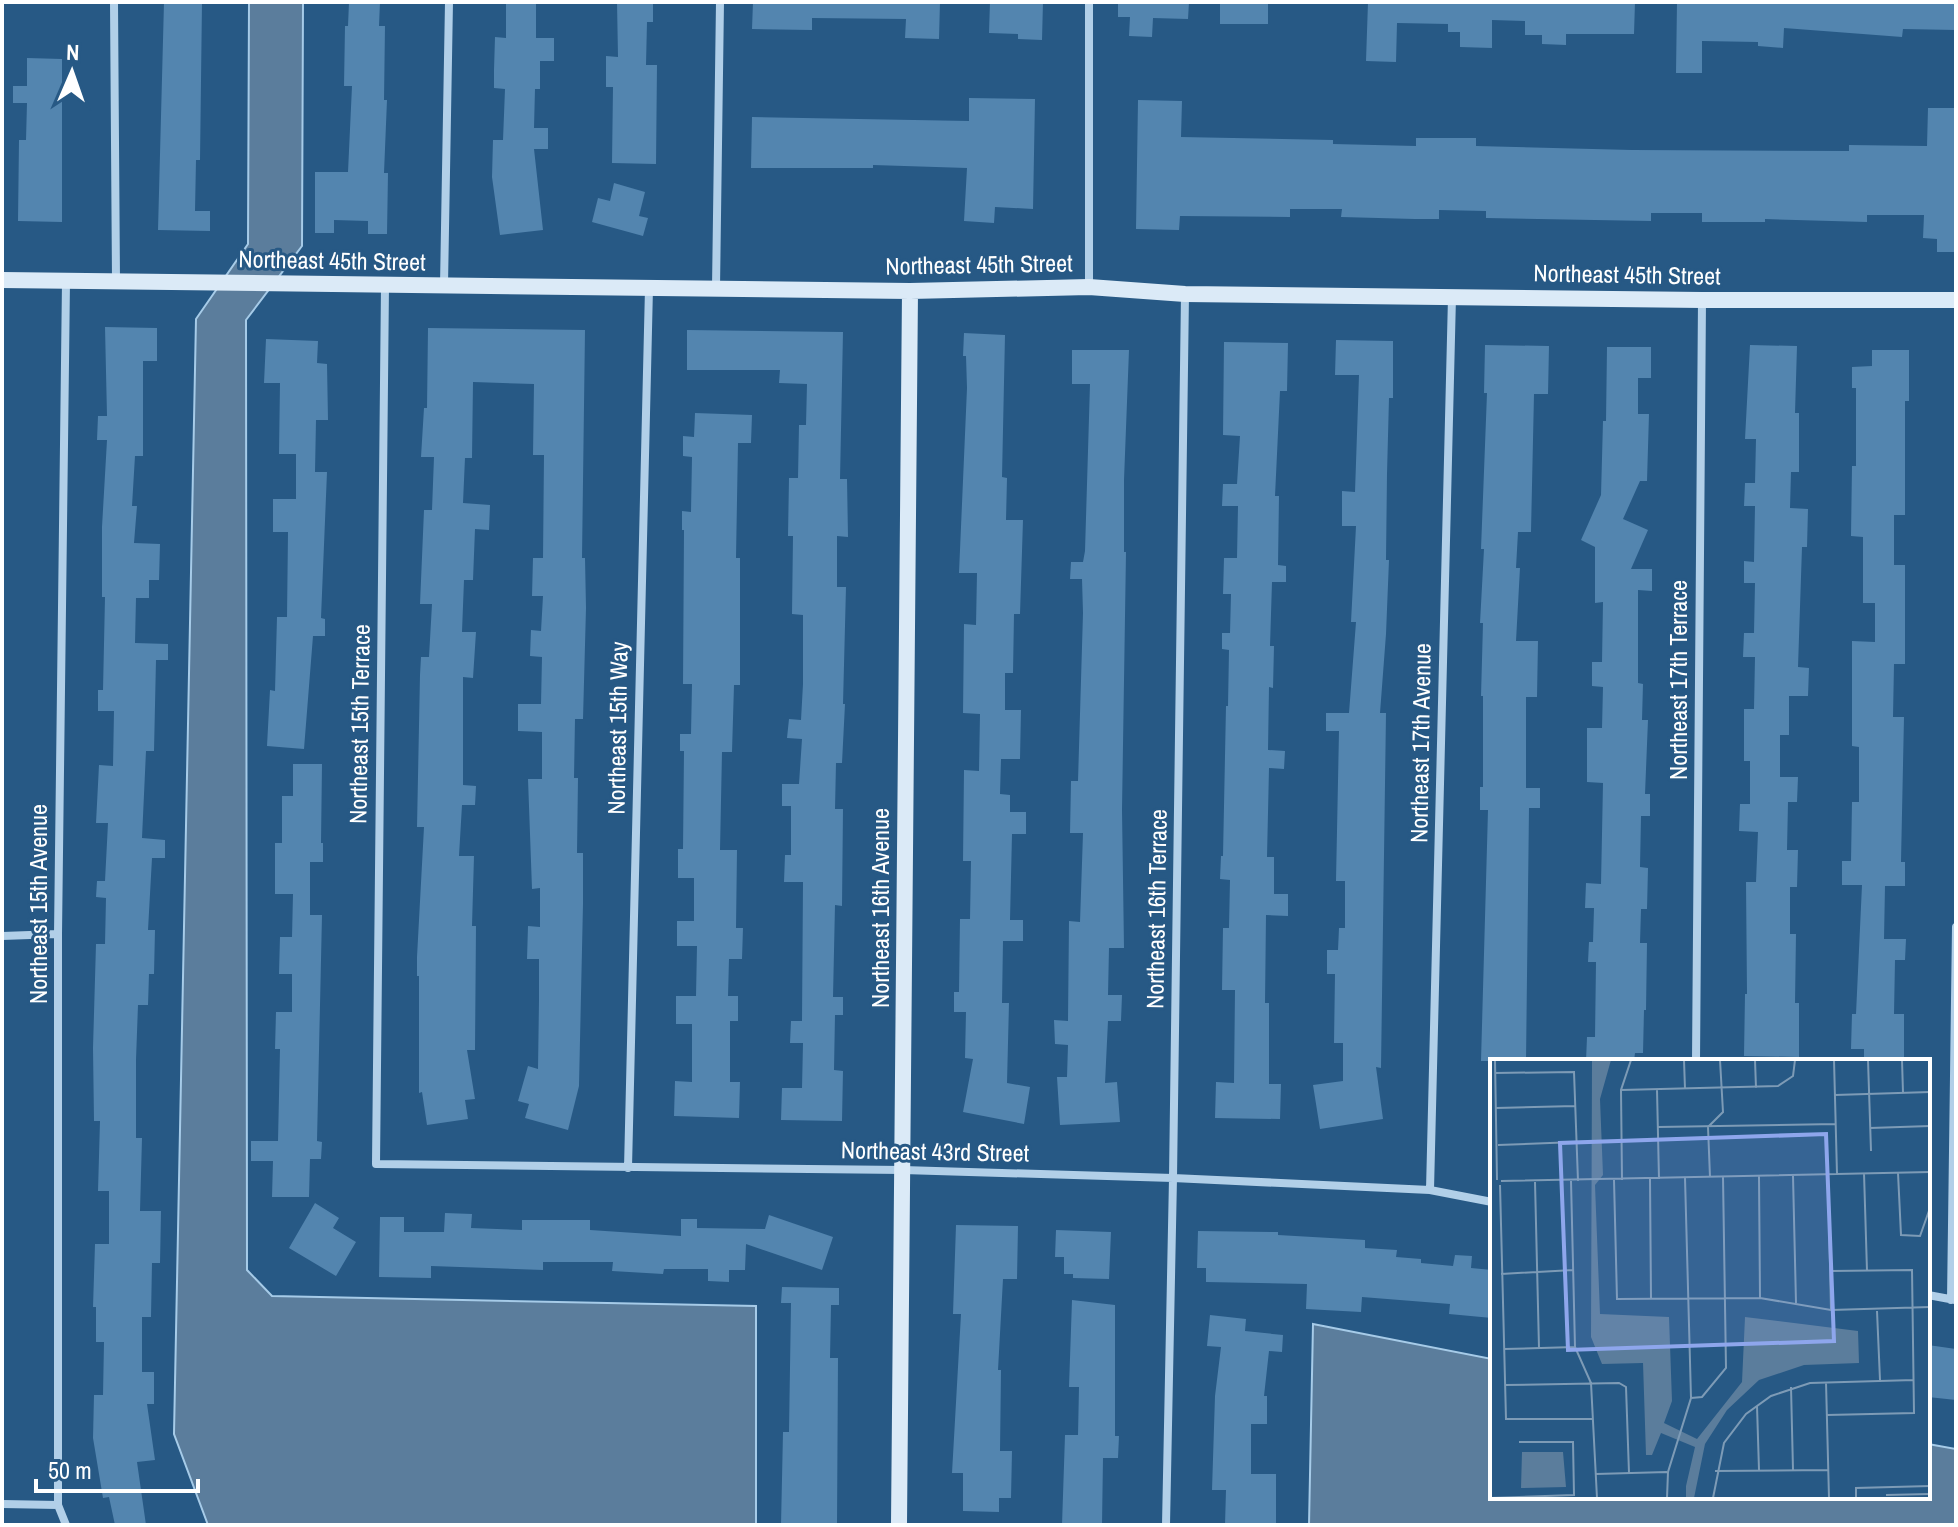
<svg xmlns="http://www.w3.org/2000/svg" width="1958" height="1527" viewBox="0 0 1958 1527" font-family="'Archivo Narrow',sans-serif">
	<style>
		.water { fill: #5b7d9c; stroke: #a6cbe8; stroke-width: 2 }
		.building { fill: #5385af }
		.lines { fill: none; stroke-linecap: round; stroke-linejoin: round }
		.street { stroke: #b1cfe8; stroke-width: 8 }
		.secondary { stroke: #dbeaf7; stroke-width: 16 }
		.labels { text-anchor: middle; stroke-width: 6; stroke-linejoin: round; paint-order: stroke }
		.street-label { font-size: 24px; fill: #fff; stroke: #275985 }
		.inset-road { fill: none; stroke: #7d9bb6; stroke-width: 2 }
		.view { fill: #8ea6ec; fill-opacity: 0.15; stroke: #8ea6ec; stroke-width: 4 }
		.inset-edge { fill: none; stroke: #fff; stroke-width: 4 }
	</style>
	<rect width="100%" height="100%" fill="#275985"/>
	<path class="water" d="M249 2H303L302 246 246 320 247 1270 272 1296 756 1306V1525H208L174 1434 196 319 248 244Z
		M1313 1324 1492 1359V1497H1928V1444L1956 1449V1525H1309Z"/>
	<path class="building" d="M164 2H202L200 160H196L195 211H210V231L158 230Z
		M349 2H380L379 26H385L384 100H387L384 173H388L387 234H368V221L334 220V233H315V172H348L352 86H344L345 26H348Z
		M506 2H536V38H554V61H540V89H535L534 128H548V149H534L543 230 500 235 492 177 493 140H503L505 89 494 88V70L495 37 506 38Z
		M617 2H653V22H647L646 65H657L656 164 612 163 613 87H606V56L618 57Z
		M753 2H940L939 39 905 38 906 19 812 18V30L752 29Z
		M990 2H1043L1042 40 1018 39V34L989 33Z
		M1118 2H1189L1188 19 1153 18 1152 37 1129 36 1130 17H1118Z
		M1220 2H1268V24H1220Z
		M1368 2H1635L1634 34H1566V45L1542 44V35H1525V21L1492 20V48L1460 47V32H1448V24L1397 23 1396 62 1366 61Z
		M1677 2H1956V30L1903 29 1902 37 1784 28 1783 48 1758 46V42L1702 41V73H1676Z
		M27 58 62 59V222L18 221 19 140H26L27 103H13V86H27Z
		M969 98 1035 99 1033 209 995 207 994 223 964 221 967 168 873 165V168H751L752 117 969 121Z
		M1138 100 1182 101 1181 137 1333 140V144L1416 146V138H1476V146L1632 150 1849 151V145L1927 146 1928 108H1956V252H1937V239L1923 238 1924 215H1867V222L1765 219V222H1702V213H1651V221L1486 218V211L1439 210V219H1415L1341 217 1342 209H1290V217L1180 216 1179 230 1136 229Z
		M614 183 645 192 639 216 648 218 643 236 592 222 598 198 610 201Z
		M105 327 157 328V361H143V456H135L132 506H137L134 543 160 544 159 580H149V598H136L135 643 168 644V660H156L154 751H146L142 838 165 840V858H152L148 930H155L154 974H149L148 1005H138L136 1060V1138H142L140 1211H161L160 1263H152L151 1317H142V1372H154V1404H147L155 1460 137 1462 146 1525H115L109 1497 103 1498 93 1438 94 1395H103L104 1342H96V1307H93L95 1244H109V1191H98L100 1121H94L93 1048 96 944H105L106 898 96 897 97 881H105L108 823H96L99 765 113 766 114 711H98V690H103L105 597H102V527L107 440H97L98 416H107Z
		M428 328 585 330 582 558H585L586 608 583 719H575L574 778H578L577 853H583V904L579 1086 568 1130 525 1118 529 1104 518 1101 528 1066 538 1069 539 1000V959H527L528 926 540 927V888L532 889 528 779H542V732L518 731V704H541L542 657 530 656 531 630 541 631 543 596H532L533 558H543L544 455H533L534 384 473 382 472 458H465L463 503 490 505 489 530 475 529 473 580H464L462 632H476L473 678 463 677V785L476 786 475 805H462L459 856H474L472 926H476L475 1050H467L475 1099 465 1100 468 1119 427 1125 422 1092 419 1093V976H417V957L424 827H417L420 675 421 657H429L432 604H420L424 510H432L434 457H421L424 408H427Z
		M687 330 843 332 840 479H847L848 537 837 536V587H846L843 704H845L842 763H836L835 809H843L842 906 835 905 833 997H843V1015H835L834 1070 843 1071 842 1121 781 1120 782 1088H802L803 1043H790L791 1021H802L803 882H784L785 855H791V806H782V784H799L802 739 787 738 789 719 801 720 803 684V615L792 614 793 536H788L789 478H798L799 425H806L807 384 779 383 780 370H687Z
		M964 333 1005 335 1002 477 1007 478 1006 520H1023L1020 614H1014L1013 673H1005V710H1021L1020 759H1001L1000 794 1010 795V812H1026V834H1012L1010 920H1023V941H1003L1002 1003H1009L1007 1083 1030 1087 1024 1124 963 1112 973 1059 965 1058 966 1012H954V992H959L960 919H970L971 861H963L964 770 979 771 980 714 963 713 964 624 976 625 977 573H959L967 388 966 356H963Z
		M266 339 318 341 317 363 327 364 328 420H316L315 472H327L321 618 325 619V636H313L304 749 267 746 270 690 275 691 277 617H287L288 532H273V499H296V454H279L280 383H264Z
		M1336 340 1393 341V398H1389L1387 474 1386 560H1389L1386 634 1380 713H1386L1381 1068 1376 1067 1383 1119 1320 1129 1313 1085 1343 1081V1043H1334L1335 974H1327V950H1338L1339 928H1345V881H1336L1339 731H1326V713H1349L1356 622H1351L1356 526H1342V491L1355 492 1359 375H1335Z
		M1224 342 1288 343 1287 391H1280L1275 496H1279L1278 565 1286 566V582H1272L1270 646H1274L1273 688 1269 687 1268 750 1285 751 1284 769 1269 768 1267 857H1274V894H1288V916L1266 915 1265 1003H1269V1084H1281L1280 1119 1215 1118 1216 1082 1234 1083 1235 990H1222L1223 928H1229L1230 880 1220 879 1221 856H1223L1226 706H1228L1229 650 1222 649V633H1230L1231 594H1223L1224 558H1237L1238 506H1222L1223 484H1237L1240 436 1223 435Z
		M1485 345 1549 346 1548 394H1534L1531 532H1518L1516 568H1520L1516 641H1538L1537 697H1526V788H1540V808H1529L1526 1061H1481L1488 810H1480V787H1483V696H1481L1483 623H1480L1484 549H1481L1487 393H1484Z
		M1750 345 1797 346 1795 413H1799V472H1791L1790 508 1808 509 1807 547H1802L1798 667 1809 668 1808 696H1789V735H1780V777H1798L1797 802H1788L1787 850H1798L1797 887H1790V934H1796L1795 1003H1799V1057L1744 1056 1745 994H1747L1746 882H1756L1758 832 1739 831 1740 804H1750V761H1744V709H1754L1755 657H1743L1744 633H1754L1755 583H1744V561L1754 562 1755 506H1744L1745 483H1755L1756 439H1745Z
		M1607 347H1651V378H1638V414H1649L1647 481H1640L1623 519 1648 530 1631 569H1652V591L1638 590V683L1643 684 1642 720H1648L1645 794H1650V816H1641L1640 867 1648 868 1647 909H1641L1640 943H1647L1646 1010H1644L1643 1053H1635L1634 1061H1586L1587 1037H1595L1596 962H1588L1589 942H1593L1594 908H1585L1586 883 1601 884 1603 783 1587 782V728H1602L1603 687 1592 686V662H1602L1603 602 1595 603V547L1581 540 1601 495 1603 421H1606Z
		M1072 350H1129L1124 480V552H1126L1122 810 1124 948H1109L1108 995H1122L1121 1021H1108L1105 1083 1117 1082 1120 1122 1060 1125 1057 1077H1067L1068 1045 1055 1044 1054 1020 1068 1021 1069 921 1080 922 1083 833H1070L1071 781H1078L1083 613 1082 579H1070L1071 562H1083L1085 551 1090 384H1072Z
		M1872 350H1909V401H1905V515H1894V565H1905V664H1894L1893 717H1904L1901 862H1905V886H1885L1884 939H1906L1905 960H1895L1894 1014H1904V1061H1864V1049H1851L1852 1014H1856L1862 885H1842V861H1851L1852 802H1859V747L1852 746V641L1875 642V603H1863V537L1851 536 1852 466H1856V388H1852V367L1872 366Z
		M695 413 752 415 751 443H738L736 558H740V685H734L732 752H722L720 850H737L736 928H743L742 959H729L728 996H738V1021H730V1082H740L739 1118 674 1116 675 1081 692 1082V1024H676V996H696L697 946H677V921H694V878H678V849H683L684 751H680V734H691L692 684H683L684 530H682V511L691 512 692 457 683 456V436L694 437Z
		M293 764H322L321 843H323V862H310V915H322L317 1141 322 1142 321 1159H310L309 1197H272L273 1161H251V1141H278L280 1049H275L276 1012H292V974H279L280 937H292L293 894H275V843H282V796H293Z
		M315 1203 339 1218 333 1228 356 1242 336 1276 289 1248Z
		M445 1213 472 1214 471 1228 522 1230V1220H590V1230L681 1236V1219H697V1228L765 1229 769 1215 833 1237 822 1270 746 1244 745 1270H729V1282L708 1281V1269H664L663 1274 612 1271 613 1262H543V1270L431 1266V1278L379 1277 380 1217H404V1232H444Z
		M956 1225 1018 1226 1017 1279H1003L998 1370H1001L1000 1451H1012L1011 1498H999V1512L963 1511V1473H952L961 1314H953Z
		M1056 1230 1111 1232 1109 1279 1073 1278V1274H1064V1257H1055Z
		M1198 1231 1278 1232V1235L1365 1240V1248L1397 1250 1396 1257 1421 1259V1263L1453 1266 1455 1255 1472 1256 1471 1268 1492 1270V1318L1449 1314 1450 1304 1362 1297 1361 1312 1306 1309 1307 1284 1206 1282V1268H1197Z
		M782 1287 839 1288V1305H831L830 1358H838L837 1525H781L783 1432H789L791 1303H781Z
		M1072 1300 1115 1305V1436H1119L1118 1458H1103L1102 1525H1062L1065 1435H1078L1079 1387H1069Z
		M1210 1315 1246 1319 1245 1331 1283 1335 1282 1352 1269 1351 1264 1396H1267V1424H1251V1474H1276V1525H1225L1226 1490H1212L1215 1396 1221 1347 1207 1346Z
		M1928 1345 1956 1349V1400L1928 1397Z"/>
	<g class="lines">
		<path class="street" d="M114 2 116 281
			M385 285 376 1164 903 1170 1173 1178 1430 1190 1492 1202
			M444 285 449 2
			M1089 287V2
			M716 288 720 2
			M2 936 58 934
			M1696 1061 1702 300
			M628 1168 649 288
			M1430 1190 1452 297
			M1928 1295 1955 1300
			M1951 1300 1956 927
			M2 1504 58 1505
			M66 1525 58 1505V934L66 281
			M1166 1525 1173 1178 1185 294"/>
		<path class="secondary" d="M2 280 910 291 1089 287 1185 294 1702 300H1956
			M899 1525 910 291"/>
	</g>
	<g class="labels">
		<g class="street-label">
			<text transform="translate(332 261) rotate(1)" y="8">Northeast 45th Street</text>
			<text transform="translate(979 265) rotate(-1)" y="8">Northeast 45th Street</text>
			<text transform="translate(1627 275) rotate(1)" y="8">Northeast 45th Street</text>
			<text transform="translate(1679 680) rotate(-90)" y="8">Northeast 17th Terrace</text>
			<text transform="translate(360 724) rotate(-89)" y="8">Northeast 15th Terrace</text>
			<text transform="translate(618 728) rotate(-89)" y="8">Northeast 15th Way</text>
			<text transform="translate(1421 743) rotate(-89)" y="8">Northeast 17th Avenue</text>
			<text transform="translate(39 904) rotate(-90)" y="8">Northeast 15th Avenue</text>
			<text transform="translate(881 908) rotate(-90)" y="8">Northeast 16th Avenue</text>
			<text transform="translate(1157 909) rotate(-89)" y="8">Northeast 16th Terrace</text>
			<text transform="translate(935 1152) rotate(1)" y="8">Northeast 43rd Street</text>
		</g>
	</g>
	<g transform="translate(1490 1059)">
		<rect width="440" height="440" fill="#275985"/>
		<path d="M102 1H121L110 40 113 116 105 126 110 255 179 258 182 342 174 364 207 380 252 323 255 258 368 272 369 304 314 306 269 321 237 351 215 385 204 439H196V427L205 388 171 374 162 396H156L153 304 112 305 101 278ZM32 393H73L76 428 31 429Z" fill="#5b7d9c"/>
		<path class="inset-road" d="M5 1 7 121M194 1 195 30M265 1 266 29M344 1 347 115M378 1 381 92M412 1 413 34M5 14 84 13 88 122M131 31 288 27 303 17 305 1M167 31 169 120M345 36 440 33M6 49 85 47M168 68 346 65M380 69 440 67M8 86 86 83M374 114 377 212M408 114 411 176 430 177 440 149M338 115 341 251M269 117 270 239M303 117 306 244M220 118 218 68 233 53 230 1M160 120 161 240M124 121 127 240 270 239 341 251 440 248M132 121 131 31 141 1M11 122 440 113M81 122 85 288 101 324 107 439M45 123 49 289M10 126 16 360H102M11 215 83 211M387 252 390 321M14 290 85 288M336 323 339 439M15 326 129 324 136 328 139 414M301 328 303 411M201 339 212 338 236 309 233 118M267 347 269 411M337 356 424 354 422 211 341 212M225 412 338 411M106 415 177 413M396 436 440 435M0 439 84 436 83 383H29M177 439 178 413 201 339 195 119M223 439 234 384 256 355 281 337 320 324 424 321M366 439V429L440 427"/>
		<path class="view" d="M336 75 344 282 78 291 70 84Z"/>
		<rect width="440" height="440" class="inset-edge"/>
	</g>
	<rect width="1958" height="1527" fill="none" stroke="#ffffff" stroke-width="8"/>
	<g transform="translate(72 72) rotate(2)" stroke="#275985" stroke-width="6" paint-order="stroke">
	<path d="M0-6L14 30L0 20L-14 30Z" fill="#ffffff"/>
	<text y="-12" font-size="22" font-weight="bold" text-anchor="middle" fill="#ffffff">N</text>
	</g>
	<path d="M36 1479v12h162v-12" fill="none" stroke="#ffffff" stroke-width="4"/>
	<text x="48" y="1479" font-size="24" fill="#ffffff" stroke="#275985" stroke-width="6" paint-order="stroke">50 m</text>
</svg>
